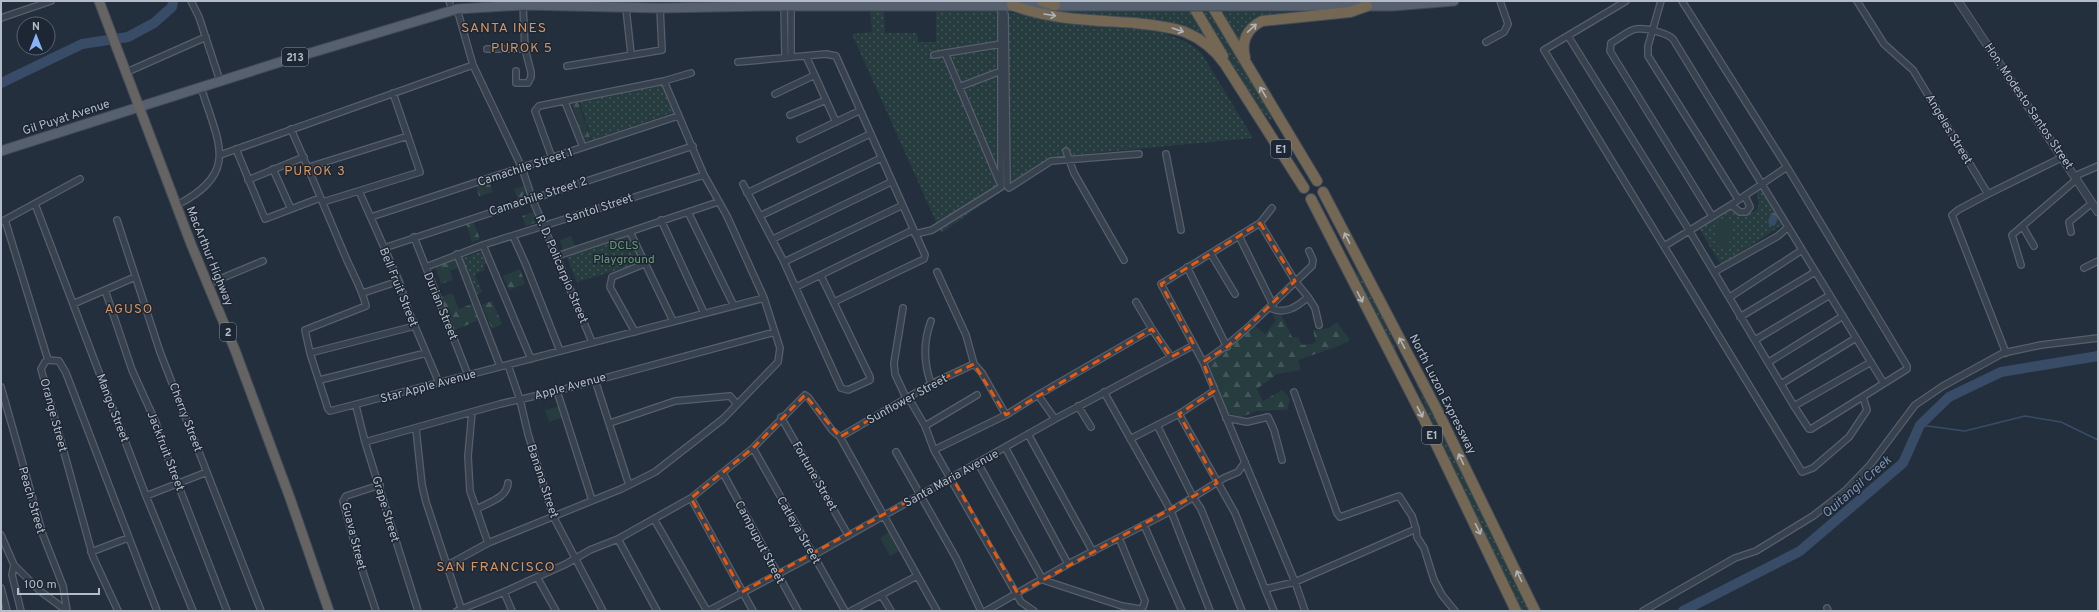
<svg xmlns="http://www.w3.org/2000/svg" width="2099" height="612" viewBox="0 0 2099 612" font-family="Overpass,sans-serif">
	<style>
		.grass { fill: url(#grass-dots) }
		.forest { fill: url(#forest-firs) }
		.pitch { fill: #263c3f }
		.water { fill: url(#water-ripples) }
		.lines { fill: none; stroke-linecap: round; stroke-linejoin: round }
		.stream { stroke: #394c67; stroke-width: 1.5 }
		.river { stroke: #394c67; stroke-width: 10 }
		.minor-casing { stroke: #565f6c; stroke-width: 8 }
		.tertiary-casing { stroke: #565f6c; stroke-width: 9 }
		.primary-casing { stroke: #414a57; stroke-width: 11 }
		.trunk-casing { stroke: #434c59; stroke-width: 11 }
		.motorway-casing { stroke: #434c59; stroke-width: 12 }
		.minor { stroke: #38414e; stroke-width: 5.5 }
		.tertiary { stroke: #38414e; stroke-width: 7 }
		.primary { stroke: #56606e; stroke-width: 9 }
		.trunk { stroke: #656462; stroke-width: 9 }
		.motorway { stroke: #746855; stroke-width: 10 }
		.primary-bridge-casing { stroke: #414a57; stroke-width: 11; stroke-linecap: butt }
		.primary-bridge { stroke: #56606e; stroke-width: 9 }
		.oneway { stroke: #aeb4bd }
		.marked { fill: none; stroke: #e8590c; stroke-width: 3; stroke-dasharray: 8 5; stroke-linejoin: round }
		.labels { text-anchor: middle; stroke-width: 3; stroke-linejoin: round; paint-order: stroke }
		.shield { fill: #1d2633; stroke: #878f9c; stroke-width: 1 }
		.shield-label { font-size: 11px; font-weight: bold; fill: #b4bcc9 }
		.street-label { font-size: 12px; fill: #b4bcc9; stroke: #1d2633 }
		.park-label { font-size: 12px; fill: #6b9a76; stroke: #1d2633 }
		.neighbourhood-label { font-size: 13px; letter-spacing: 1px; fill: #d59563; stroke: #1d2633 }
		.water-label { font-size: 13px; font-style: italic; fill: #7c92b1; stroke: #1d2633 }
		.quarter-label { font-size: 14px; letter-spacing: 1px; fill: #d59563; stroke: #1d2633 }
	</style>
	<defs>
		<pattern id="grass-dots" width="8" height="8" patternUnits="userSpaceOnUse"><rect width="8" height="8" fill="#263c3f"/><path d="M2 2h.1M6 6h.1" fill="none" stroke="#435659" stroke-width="1.8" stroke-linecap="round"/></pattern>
		<pattern id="forest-firs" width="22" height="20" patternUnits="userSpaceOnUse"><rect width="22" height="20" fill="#263c3f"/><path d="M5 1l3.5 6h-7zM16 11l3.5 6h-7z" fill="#435659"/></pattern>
		<pattern id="water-ripples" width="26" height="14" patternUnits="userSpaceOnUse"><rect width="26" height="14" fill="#394c67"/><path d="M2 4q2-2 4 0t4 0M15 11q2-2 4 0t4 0" fill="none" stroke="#53647b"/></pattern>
	</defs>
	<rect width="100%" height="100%" fill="#242f3e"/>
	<path class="grass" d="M1049 1H1186L1188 3 1060 2Z
		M1193 1H1205L1267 104 1272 119 1270 120 1250 98Z
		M870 9 884 10 885 33H917L918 42H936V12L997 11 1158 32C1176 37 1189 41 1202 54L1253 138 1051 157 941 233 852 34 872 32Z
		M1035 10 1192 11 1216 51 1196 35Z
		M1221 11 1301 12V15L1279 16 1239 41Z
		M667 81 680 110 592 140 579 100Z
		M1766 186 1784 222 1782 225 1721 265 1699 228 1733 207C1749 215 1765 216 1756 192Z
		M633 233 647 261 577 282 566 255Z
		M482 251 487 263 483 265 485 270 475 274 482 292 475 295 461 259Z
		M1351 265C1375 291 1388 327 1400 360L1396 361 1356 286Z
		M1414 378 1437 418 1529 611H1518L1437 436Z"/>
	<path class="forest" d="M578 102 591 140 584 142 572 104Z
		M489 182 493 192 479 196 476 186Z
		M526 185 529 196 518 199 514 189Z
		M534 212 537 222 526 226 522 216Z
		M473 221 480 239 472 242 466 223Z
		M571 236 575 246 563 250 560 240Z
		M457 258 460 267 450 271 453 280 441 284 435 266Z
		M520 269 525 284 509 290 503 276Z
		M452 293 459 309 472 304 479 320 455 330 441 297Z
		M492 301 502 324 492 329 482 305Z
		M1273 314H1281L1292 337H1298L1302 345 1316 343 1313 330 1329 328 1337 322 1350 340 1339 346 1298 360 1301 370 1277 374 1257 389 1263 401 1282 390 1290 399 1287 410 1257 411 1241 417 1227 413 1206 365 1255 326 1265 334 1276 321Z"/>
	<path class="pitch" d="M1718 221 1732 222 1729 247 1715 246Z
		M566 404 570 415 549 422 545 410Z
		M891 531 901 550 890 556 880 538Z"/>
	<path class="water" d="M1774 212C1778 216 1778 220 1775 225L1770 226 1768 221 1771 214Z"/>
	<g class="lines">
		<path class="stream" d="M1920 425 1965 431 2025 416 2061 422 2098 440"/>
		<path class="river" d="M1 83 82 44 128 37 154 23 172 7 173 1
			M1683 611 1800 551 1903 463 1920 425 1949 397 2001 372 2098 356"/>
		<defs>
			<path id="minor" d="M191 1 199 17 220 81
				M449 1 452 10
				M1626 1 1544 50 1802 472 1813 468 1849 437 1867 410 1863 397
				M1661 1 1648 46V56L1738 199
				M1857 1 1884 44 1913 70 1988 194
				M784 6 785 57
				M791 6V57
				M626 8 631 54
				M457 9 473 65 522 168 532 198 592 342
				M1001 12 1005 14 1007 186 1009 188 1051 161 1139 154
				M1 18 51 1
				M1568 36 1689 230 1794 406 1809 429H1811L1907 369V366L1787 167 1682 1
				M1486 42 1504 32 1508 24 1500 1
				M487 49H525
				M945 53 1000 183
				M934 55 1001 44
				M806 56 836 122
				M738 62 826 54 836 56 925 255 924 259 834 302
				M567 66 662 50 660 8
				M516 71V83H528L531 77V72L525 49 523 5
				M127 72 206 37
				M959 87 1001 71
				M775 94 815 75
				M565 102 583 147
				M790 115 826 100
				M291 129C310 172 328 215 346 258 353 274 362 289 366 306L305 330 310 353 328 409 330 411 764 298
				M800 139 859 111
				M236 149 265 219 320 198
				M1066 151 1074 173 1124 260
				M1166 154 1181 230
				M220 155 473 65
				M552 158 535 111 539 106 664 81 691 73
				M309 167 408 136
				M273 169 291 209
				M2075 176 2098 166
				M248 180 304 157
				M743 184 784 262 841 388 848 390 870 380V377L821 276
				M359 191 399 281 408 310 439 383
				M747 193 870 134
				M323 202 420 172 393 93
				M35 204 146 496 193 611
				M177 205C241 172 218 143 201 87
				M1731 205 1740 212H1746L1750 207 1745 196
				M1272 208 1260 223 1161 284 1203 362 1295 582 1305 611
				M688 212 734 306
				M760 216 881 158
				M1712 216 1610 51 1611 43C1631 31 1632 25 1655 31 1662 33 1668 34 1673 39L1883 382
				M371 217 678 116
				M5 220 48 360
				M117 220 160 352 261 611
				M661 220 704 313
				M1 222 80 179
				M1260 223 1295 281 1308 297
				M2023 227 2034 246
				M630 232 673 321
				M2071 232 2069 222 2092 203
				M915 234 932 230 1001 187V16
				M513 236 526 265 560 351
				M1239 236 1273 305
				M414 237 468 375
				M773 239 891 182
				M483 245 531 359
				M1666 245 1731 205 1787 167
				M384 248 693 146
				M457 254 500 366
				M1211 254 1235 294
				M557 256 718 202
				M784 262 901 206
				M2021 265 2012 235 2077 179
				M426 267 483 245 704 175
				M1187 267 1227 347
				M2084 268 2098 261
				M937 272 966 335 974 364 982 373 1006 415
				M1714 272 1778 236 1787 228
				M208 284 263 261
				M796 287 913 230
				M105 290 132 370 156 423 164 448 227 611
				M363 293 399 281
				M1730 297 1802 250
				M73 304 135 277
				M903 308 894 363 895 374 907 400 911 402 925 426 934 450 1021 602 1034 611
				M1270 308C1285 315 1297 307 1308 297L1315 308 1319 325
				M1740 317 1815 272
				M931 321C923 342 924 364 931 384
				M1152 329 1171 357
				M635 332 610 287 612 277 644 264
				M1755 340 1830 295
				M310 353 415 326
				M2006 353 1952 215 1958 210 1988 194 2063 157
				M48 360 59 361 66 373 157 611
				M48 360 45 362 41 369 93 557 118 611
				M1203 362C1245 335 1276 299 1312 266L1313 260 1309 251
				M1769 362 1843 316
				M508 365 520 400 528 434 553 516 603 611
				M320 380 426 353
				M595 380 629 485
				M1781 384 1856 338
				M1 387 43 535 63 586 67 611
				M557 391 592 500
				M1104 392 1171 511 1210 611
				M356 406 365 442 418 611
				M1078 406 1091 427
				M1794 406 1871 362
				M472 412 468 456 470 491 488 543
				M1179 414 1214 391
				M781 417 848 535
				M1226 418 1247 422 1268 417 1274 430 1282 460
				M1055 419 1038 395 1152 329 1136 302
				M610 423 675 401 730 396 736 403
				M1157 425 1193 497 1201 509 1242 611
				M925 426 977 395
				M416 429 422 485 426 502 462 611
				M1028 434 1093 552
				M840 437 931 384 974 364
				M1130 439 1179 414 1235 513 1265 589 1295 582 1416 529 1412 516 1399 496 1340 517 1337 513 1294 392
				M365 442 500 404 557 391 775 332
				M1005 447 1068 564
				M753 448 845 611
				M934 450 1006 415 1038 395
				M896 452 956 558 981 611
				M978 463 1043 580 1122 606 1140 609 1143 607 1145 601 1119 538
				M723 473 798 611
				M146 496 207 472
				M691 498 753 611
				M477 509C489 502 507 498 508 483
				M654 519 707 611
				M1144 525 1182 611
				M1416 529 1417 537 1424 548 1434 580 1442 595 1455 611
				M1 535 14 565 40 591 67 611
				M618 539 657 611
				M91 552 128 538
				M14 565 12 575 21 611
				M448 565 488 543 621 489 655 472 723 419 778 362 780 348 764 298 727 216 704 175 664 81
				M537 577 556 611
				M1 588 7 611
				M1265 589 1274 611
				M504 592 512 611
				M882 596 891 611
				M1827 608 1828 611
				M376 611 359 560 343 501 346 496 380 485
				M457 611 504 592 566 564 590 550 618 539 691 498 753 448 805 395 808 397 832 430 840 437 937 611
				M708 611 814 555 1055 419 1194 345
				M851 611 917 576
				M986 611 1068 564 1171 511 1224 478 1238 472 1245 462
				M1643 611 1735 558 1756 551 1813 516 1845 491 1870 465 1915 405 1943 386 2003 353 2041 345 2098 338"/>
			<path id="tertiary" d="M1958 1 2098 212"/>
			<path id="primary" d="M1233 6H1393L1454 1
				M1 151 277 63 457 9 523 5 660 8 765 6H1176"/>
			<path id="trunk" d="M99 1 191 244 235 350 290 498 329 611"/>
			<path id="motorway" d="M1042 1 1055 5
				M1190 1 1223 56
				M1209 1 1317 181
				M1012 5C1050 20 1094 20 1135 23 1152 25 1169 26 1185 32 1202 39 1215 50 1225 64L1304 188
				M1245 58C1241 42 1246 29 1262 21L1350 12 1367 6
				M1323 192 1437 410 1535 611
				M1311 199 1424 419 1516 611"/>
		</defs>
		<use href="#minor" class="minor-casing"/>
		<use href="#tertiary" class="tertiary-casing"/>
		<use href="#primary" class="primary-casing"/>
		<use href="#trunk" class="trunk-casing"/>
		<use href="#motorway" class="motorway-casing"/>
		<use href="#minor" class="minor"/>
		<use href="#tertiary" class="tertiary"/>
		<use href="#primary" class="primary"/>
		<use href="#trunk" class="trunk"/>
		<use href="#motorway" class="motorway"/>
		<defs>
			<path id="primary-bridge" d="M1176 6H1233"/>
		</defs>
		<use href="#primary-bridge" class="primary-bridge-casing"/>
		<use href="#primary-bridge" class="primary-bridge"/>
	</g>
	<defs><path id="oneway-shaft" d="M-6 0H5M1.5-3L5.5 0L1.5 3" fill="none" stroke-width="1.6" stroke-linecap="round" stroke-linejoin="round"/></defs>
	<g class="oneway">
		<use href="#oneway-shaft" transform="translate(1050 15) rotate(9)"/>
		<use href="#oneway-shaft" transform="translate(1252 28) rotate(-43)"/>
		<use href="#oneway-shaft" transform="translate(1178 30) rotate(19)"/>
		<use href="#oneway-shaft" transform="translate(1263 92) rotate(-121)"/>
		<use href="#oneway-shaft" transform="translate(1347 238) rotate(-117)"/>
		<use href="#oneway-shaft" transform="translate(1360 297) rotate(63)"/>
		<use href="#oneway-shaft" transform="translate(1402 343) rotate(-118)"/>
		<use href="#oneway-shaft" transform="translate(1420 412) rotate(63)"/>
		<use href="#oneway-shaft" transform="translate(1461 459) rotate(-116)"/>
		<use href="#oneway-shaft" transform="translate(1478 529) rotate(64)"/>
		<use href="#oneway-shaft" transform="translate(1519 576) rotate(-115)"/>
	</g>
	<path class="marked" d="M1260 223 1295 281 1227 347 1203 362 1214 391 1179 414 1217 483 1018 594 952 477 742 592 691 498 753 448 805 395 840 437 931 384 974 364 1006 415 1152 329 1171 357 1194 345 1161 284Z"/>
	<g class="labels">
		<g class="shield">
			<rect x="282" y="48" width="26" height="18" rx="3"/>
			<rect x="1271" y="140" width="20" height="18" rx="3"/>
			<rect x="220" y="323" width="16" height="18" rx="3"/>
			<rect x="1422" y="426" width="20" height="18" rx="3"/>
		</g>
		<g class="shield-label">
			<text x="295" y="61">213</text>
			<text x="1281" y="153">E1</text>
			<text x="228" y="336">2</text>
			<text x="1432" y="439">E1</text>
		</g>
		<g class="street-label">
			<text transform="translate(2029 106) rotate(56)" y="4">Hon. Modesto Santos Street</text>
			<text transform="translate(66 117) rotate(-18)" y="4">Gil Puyat Avenue</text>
			<text transform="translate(1949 129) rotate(59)" y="4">Angeles Street</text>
			<text transform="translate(525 167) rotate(-18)" y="4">Camachile Street 1</text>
			<text transform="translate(538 196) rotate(-18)" y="4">Camachile Street 2</text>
			<text transform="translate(599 208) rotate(-18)" y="4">Santol Street</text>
			<text transform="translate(210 256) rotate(68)" y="4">MacArthur Highway</text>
			<text transform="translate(562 269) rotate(67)" y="4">R. D. Policarpio Street</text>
			<text transform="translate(399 287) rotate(68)" y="4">Bell Fruit Street</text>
			<text transform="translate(441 306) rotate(68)" y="4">Durian Street</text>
			<text transform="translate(428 386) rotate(-15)" y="4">Star Apple Avenue</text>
			<text transform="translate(570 386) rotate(-15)" y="4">Apple Avenue</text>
			<text transform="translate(1443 394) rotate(63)" y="4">North Luzon Expressway</text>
			<text transform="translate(907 399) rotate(-29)" y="4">Sunflower Street</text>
			<text transform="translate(113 408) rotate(69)" y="4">Mango Street</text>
			<text transform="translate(54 415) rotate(75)" y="4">Orange Street</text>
			<text transform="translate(186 417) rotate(69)" y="4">Cherry Street</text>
			<text transform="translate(166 451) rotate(69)" y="4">Jackfruit Street</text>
			<text transform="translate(815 476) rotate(60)" y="4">Fortune Street</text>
			<text transform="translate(951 478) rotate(-29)" y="4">Santa Maria Avenue</text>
			<text transform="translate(543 481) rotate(72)" y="4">Banana Street</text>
			<text transform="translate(32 500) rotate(74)" y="4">Peach Street</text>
			<text transform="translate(386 509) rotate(73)" y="4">Grape Street</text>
			<text transform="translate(799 530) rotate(60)" y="4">Catleya Street</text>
			<text transform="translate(354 536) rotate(76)" y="4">Guava Street</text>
			<text transform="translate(760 542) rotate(62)" y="4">Campuput Street</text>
		</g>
		<g class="park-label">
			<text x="624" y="249">DCLS<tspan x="624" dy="14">Playground</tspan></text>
		</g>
		<g class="neighbourhood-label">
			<text x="522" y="52">PUROK 5</text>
			<text x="315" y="175">PUROK 3</text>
			<text x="129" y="313">AGUSO</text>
		</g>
		<g class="water-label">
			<text transform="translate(1856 486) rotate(-41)" y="5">Quitangil Creek</text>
		</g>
		<g class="quarter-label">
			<text x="504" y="32">SANTA INES</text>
			<text x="496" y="571">SAN FRANCISCO</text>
		</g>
	</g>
	<rect width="2099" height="612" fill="none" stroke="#b4bcc9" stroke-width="4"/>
	<g transform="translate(36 36)"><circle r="19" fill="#1d2633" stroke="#59626f"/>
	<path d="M0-3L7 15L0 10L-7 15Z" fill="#8ab4f8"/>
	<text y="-6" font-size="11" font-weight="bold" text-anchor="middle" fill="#b4bcc9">N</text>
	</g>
	<path d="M18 588v6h81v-6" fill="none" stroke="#b4bcc9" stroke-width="2"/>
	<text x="24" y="588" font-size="12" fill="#b4bcc9" stroke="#1d2633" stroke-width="3" paint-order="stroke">100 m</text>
</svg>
